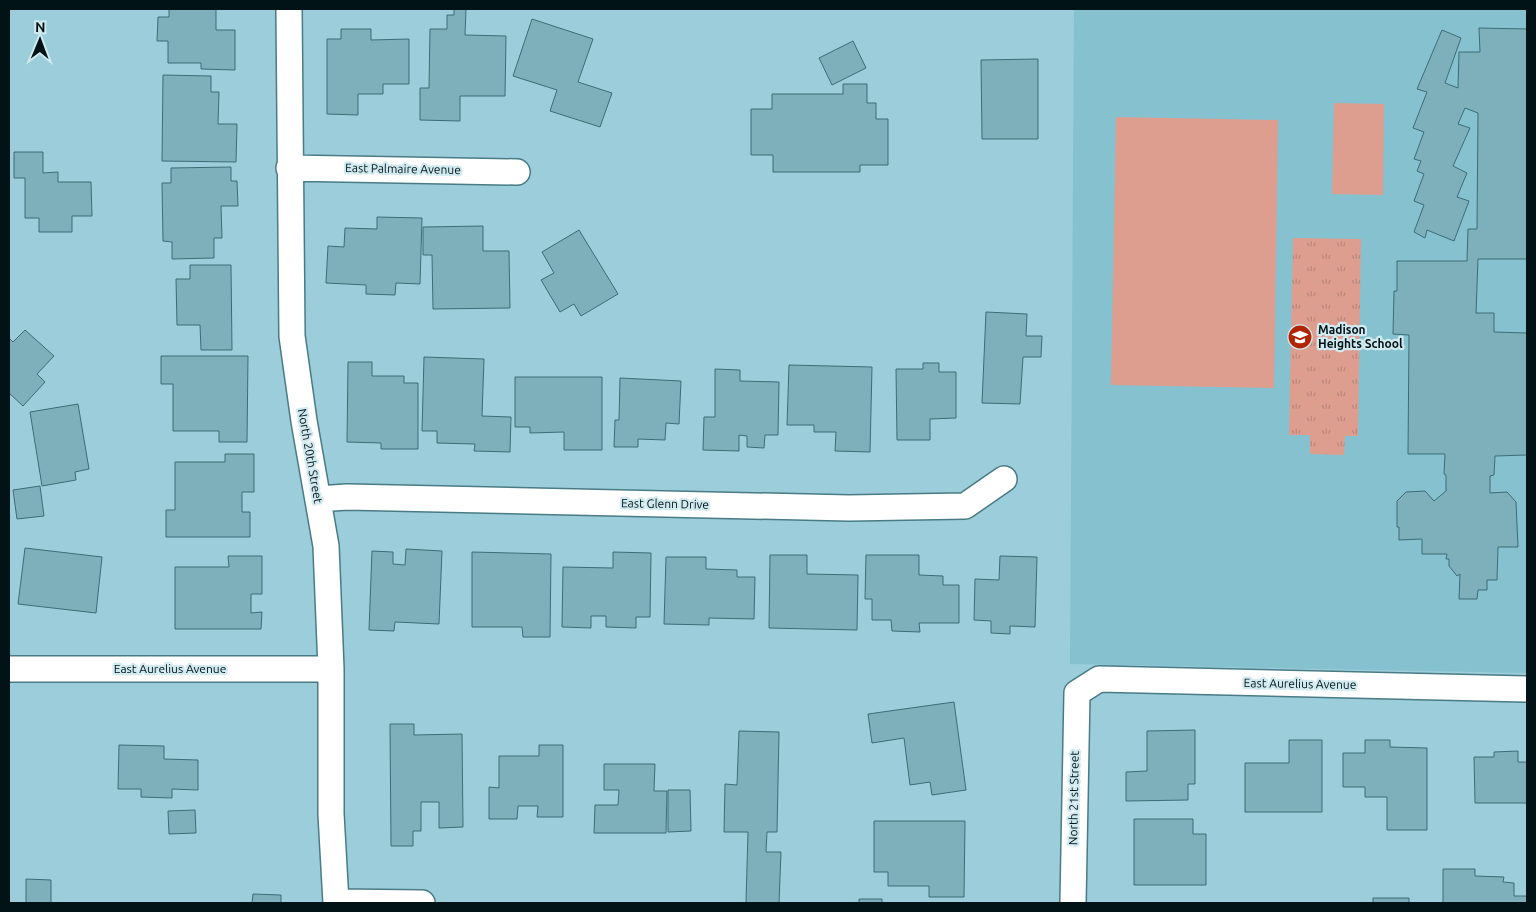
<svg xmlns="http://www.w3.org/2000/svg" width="1536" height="912" viewBox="0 0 1536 912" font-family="Ubuntu,sans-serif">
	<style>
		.built { fill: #85c1cf }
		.park { fill: url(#park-tufts) }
		.pitch { fill: #dd9e90 }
		.building { fill: #7db0bb; stroke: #3c6d77 }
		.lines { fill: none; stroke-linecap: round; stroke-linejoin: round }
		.street-casing { stroke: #497b85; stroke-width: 28 }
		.street { stroke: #fff; stroke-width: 25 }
		.labels { text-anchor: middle; stroke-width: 4.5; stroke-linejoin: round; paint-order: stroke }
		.street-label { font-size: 12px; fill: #011317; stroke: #d1eaf0 }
		.poi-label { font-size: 12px; font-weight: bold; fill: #011317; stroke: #d1eaf0; text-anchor: start }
	</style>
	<defs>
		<pattern id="park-tufts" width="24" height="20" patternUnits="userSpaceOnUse" patternTransform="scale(1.25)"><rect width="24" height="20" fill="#dd9e90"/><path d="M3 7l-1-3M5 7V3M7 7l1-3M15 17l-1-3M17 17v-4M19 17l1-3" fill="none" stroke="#bc877b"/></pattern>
	</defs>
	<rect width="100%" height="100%" fill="#9bceda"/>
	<path class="built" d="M1074 9H1527V673L1070 664Z"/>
	<path class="park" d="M1293 238 1361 239 1358 436H1345L1344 455 1310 454V435H1289Z"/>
	<path class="pitch" d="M1334 103 1384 104 1383 195 1332 194Z
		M1116 117 1278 120 1274 388 1111 385Z"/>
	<path class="building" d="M169 9H216V30H235V70L201 69V63H168V41H157L158 17H169Z
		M454 9H466L465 35 506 36 505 96H460V121L420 120V88H429L430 29H447V15H454Z
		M532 19 593 39 578 82 612 93 600 127 550 111 557 90 513 76Z
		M1479 28 1527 29V259H1478L1476 313H1494V332L1527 333V455L1495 456 1494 475 1490 476V493L1507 492 1516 502 1518 547H1498L1497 580H1487V590H1478L1477 599H1459L1460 574 1457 576 1449 566V559H1446L1447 554H1422V539L1399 540V527H1397V501L1406 492 1425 491 1434 501 1446 491V475L1444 474 1445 454H1408L1409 335 1393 334 1394 291H1397V261H1467L1468 229H1477L1478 113 1465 108 1458 124 1470 128 1453 166 1467 173 1457 197 1469 201 1454 241 1427 230 1425 238 1414 232 1424 205 1414 201 1424 174 1417 171 1421 161 1414 159 1424 132 1413 128 1427 92 1417 89 1442 30 1461 38 1445 83 1458 88 1459 52H1480Z
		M341 29H371V40L409 39V84H383V94H358V115L327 114V39H341Z
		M853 41 866 68 832 85 819 58Z
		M1038 59V139H982L981 60Z
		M163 75 211 76V92H219L218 124H237L236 162 162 161Z
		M843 84H867V103H876V119H888V165H860V172H773V155H751V109H772V94H843Z
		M14 152H43V173L58 172V182H91L92 216H72V232H39V218H25V178H14Z
		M231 167V181H237L238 206H221L222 238H214V258L172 259V242L163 241 162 183H171V168Z
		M377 217 422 218 420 284 396 283 395 295 366 294V285L326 283 328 246 344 247 345 228 377 229Z
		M483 226V251H509L510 308 433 309 432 255H423V227Z
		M579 230 618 294 581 316 574 304 560 312 541 280 554 273 542 252Z
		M190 265H231L232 350H201L200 325H177L176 279H190Z
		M986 312 1027 314 1026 336H1042L1041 357H1023L1020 404 982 403Z
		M25 330 54 356 37 374 45 382 23 406 9 393V338L13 342Z
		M161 356H248L247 442H219V431H173V384H161Z
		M424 357 484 359 482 416 511 417 510 452 474 451 475 444 437 443V431H422Z
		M348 362H372V376H404V383H418V449H381V443L347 442Z
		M923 363H939V372H956V418L930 419V440H897L896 369H923Z
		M789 365 872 367 870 452 835 451 836 432H814V425H787Z
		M715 369 740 370V381L779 382 778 435H765L764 448 747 447V436L739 435V451L703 450 704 417H715Z
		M515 377H602V450H564V432L530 433V427H515Z
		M620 378 681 381 679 424 666 423 665 440 638 439V447H614L615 420H619Z
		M78 404 89 469 75 472 76 480 42 486 30 412Z
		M225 454H254V492H242V512H250V537H166V510H175V462H225Z
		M40 486 44 516 17 519 13 490Z
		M25 548 102 557 96 613 18 604Z
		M406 549 442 551 439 624 395 622 394 631 369 630 372 551 393 552V564L405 565Z
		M472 552 551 554 550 637H523L522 627H472Z
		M613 552 651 553 650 617H636V628L606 627V616H591V628L562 627 563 567 613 568Z
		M770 555H807V574L858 575 857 630 769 628Z
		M866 555H919V575L943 576V585H959V623H919L920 632 892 631 891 620H872V599H865Z
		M228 556H262V594H251V613L262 612 261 629H175V567H229Z
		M1000 556 1037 557 1035 627 1010 626V634L991 633V621L974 620 975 579 999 580Z
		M666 557H706V569L737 570V577H755L754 619 709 618V625L664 624Z
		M954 702 966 790 932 795 930 782 910 785 904 738 872 743 868 714Z
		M390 724H414V735L462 734 463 827 439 828V802H421V831H413V846H391Z
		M1195 730V784H1188V800L1126 801V772L1147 771V731Z
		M739 731 779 732 777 832H767L766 852H781L779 903H746L748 832H724L725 784 737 785Z
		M1289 740H1322V812H1245V763H1289Z
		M1365 740H1390V747L1427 748V830H1387V797H1365V787H1343V753H1365Z
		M119 745 164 746V759L198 760V790L172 789V798L141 797V789H118Z
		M539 745H563V817H537L538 806H518L517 819H489V787L499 788V756H539Z
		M1518 751V762H1527V803H1475L1474 757H1494V752Z
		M604 764H655L654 791H667L666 833H594L595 805H618L619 790H604Z
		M668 790H690L691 831 668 832Z
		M195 810 196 833 169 834 168 811Z
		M1134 819H1193V834H1206V885H1134Z
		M874 821H965L964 897H929V886H888V872H874Z
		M1443 869H1475V876L1504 877 1503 882 1514 883V896H1527V903H1443Z
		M26 879 51 880V903H26Z
		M253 894 281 895V903H252Z
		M1373 898H1409V903H1373Z
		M859 899H882V903H859Z"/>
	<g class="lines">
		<defs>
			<path id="street" d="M289 9 292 336 304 421 326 546 331 669V814L336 903
				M289 168 517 172
				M318 499 347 497 849 508 965 506 1004 479
				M9 669H331
				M336 902 422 903
				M1073 903 1077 693 1099 679 1527 689"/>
		</defs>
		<use href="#street" class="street-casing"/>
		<use href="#street" class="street"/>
	</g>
	<defs>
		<symbol id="school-disc" viewBox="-11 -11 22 22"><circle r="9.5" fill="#b12400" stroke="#d1eaf0"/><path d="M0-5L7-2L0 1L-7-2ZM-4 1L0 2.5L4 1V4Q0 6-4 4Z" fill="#fff"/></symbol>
	</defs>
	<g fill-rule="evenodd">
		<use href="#school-disc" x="1286" y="323" width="28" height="28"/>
	</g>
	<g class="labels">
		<g class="street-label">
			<text transform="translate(403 169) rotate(1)" y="4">East Palmaire Avenue</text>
			<text transform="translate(310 456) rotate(80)" y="4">North 20th Street</text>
			<text transform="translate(665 504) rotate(1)" y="4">East Glenn Drive</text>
			<text x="170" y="673">East Aurelius Avenue</text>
			<text transform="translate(1300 684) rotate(1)" y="4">East Aurelius Avenue</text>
			<text transform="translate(1074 798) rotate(-89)" y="4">North 21st Street</text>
		</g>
		<g class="poi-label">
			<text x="1318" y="334">Madison<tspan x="1318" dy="14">Heights School</tspan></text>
		</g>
	</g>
	<rect width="1536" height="912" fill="none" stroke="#011317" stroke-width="20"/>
	<g transform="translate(40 40) rotate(1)" stroke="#d1eaf0" stroke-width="4" paint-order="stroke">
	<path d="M0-4L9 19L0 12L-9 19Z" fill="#011317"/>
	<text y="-8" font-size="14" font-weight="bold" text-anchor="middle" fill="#011317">N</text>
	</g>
</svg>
